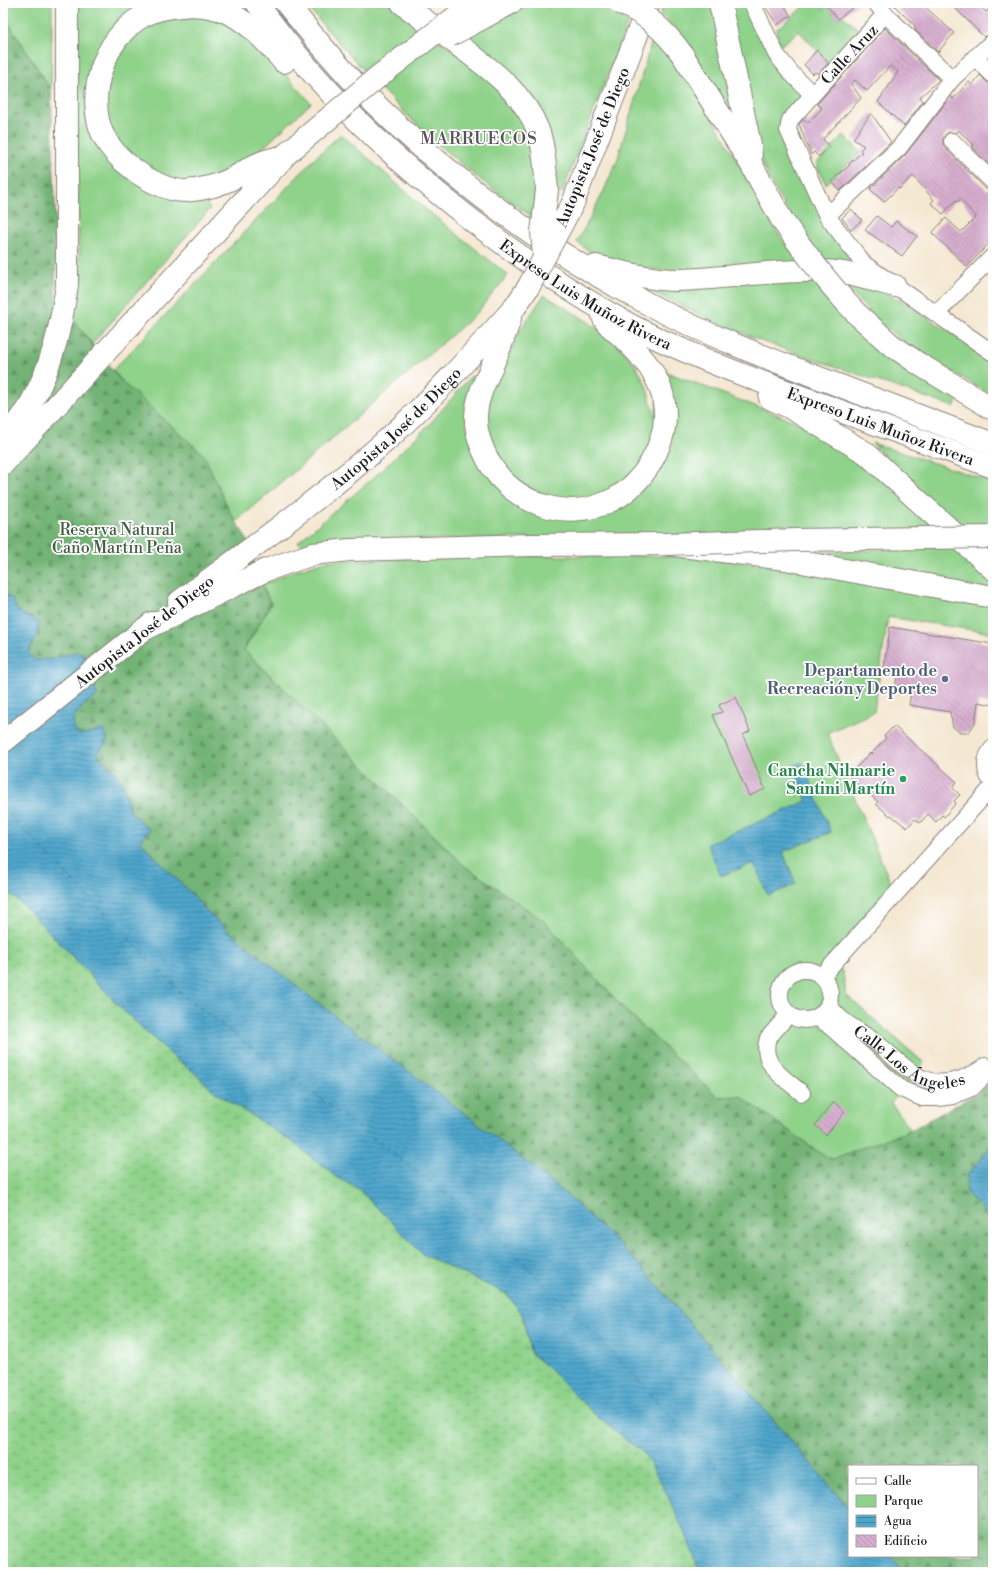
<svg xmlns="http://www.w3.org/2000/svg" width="996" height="1575" viewBox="0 0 996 1575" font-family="'Libre Bodoni',serif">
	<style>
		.green { fill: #8fd28a; stroke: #567753 }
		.forest { fill: url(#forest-firs); stroke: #486849 }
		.wetland { fill: url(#wetland-marsh); stroke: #567753 }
		.water { fill: url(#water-rules); stroke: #366174 }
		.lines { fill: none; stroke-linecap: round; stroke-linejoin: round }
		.ferry { stroke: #366174; stroke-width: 1; stroke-dasharray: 5 4; stroke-linecap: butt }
		.building { fill: url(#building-back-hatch) }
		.minor-casing { stroke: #888278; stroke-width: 18 }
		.highway-casing { stroke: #888278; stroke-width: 24 }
		.minor { stroke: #fff; stroke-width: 16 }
		.highway { stroke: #fff; stroke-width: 22 }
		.highway-bridge-casing { stroke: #888278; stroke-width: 24; stroke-linecap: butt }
		.highway-bridge { stroke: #fff; stroke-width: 22 }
		.service-dot { fill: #5c6f8a; stroke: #fff; stroke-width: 1.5 }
		.leisure-dot { fill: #2e9e5b; stroke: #fff; stroke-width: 1.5 }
		.labels { text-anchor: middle; stroke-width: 3.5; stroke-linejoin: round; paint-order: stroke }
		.street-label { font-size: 16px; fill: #1c1c1c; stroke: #fff }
		.park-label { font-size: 16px; fill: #445c42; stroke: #fff }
		.service-label { font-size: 16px; font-weight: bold; fill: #4e5e75; stroke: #fff; text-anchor: end }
		.leisure-label { font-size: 16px; font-weight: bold; fill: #27864d; stroke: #fff; text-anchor: end }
		.neighbourhood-label { font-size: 17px; letter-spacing: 1px; fill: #5d4f5a; stroke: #fff }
	</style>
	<defs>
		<pattern id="forest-firs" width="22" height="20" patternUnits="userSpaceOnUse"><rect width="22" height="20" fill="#73b476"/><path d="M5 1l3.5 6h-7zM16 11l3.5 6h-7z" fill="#5e9260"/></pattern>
		<pattern id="wetland-marsh" width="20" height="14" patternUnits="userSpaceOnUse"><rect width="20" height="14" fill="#8fd28a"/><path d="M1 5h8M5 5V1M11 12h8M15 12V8" fill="none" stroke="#7bb476"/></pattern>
		<pattern id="water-rules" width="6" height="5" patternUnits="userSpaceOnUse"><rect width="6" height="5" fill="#4fa6cc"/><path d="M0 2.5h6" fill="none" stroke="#4186a5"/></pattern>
		<pattern id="building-back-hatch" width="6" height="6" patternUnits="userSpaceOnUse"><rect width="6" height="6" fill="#d6adce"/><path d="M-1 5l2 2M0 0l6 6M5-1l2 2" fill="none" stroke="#b794b0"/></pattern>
	</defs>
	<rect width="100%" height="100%" fill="#fff"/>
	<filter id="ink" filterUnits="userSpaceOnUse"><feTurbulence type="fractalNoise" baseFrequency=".025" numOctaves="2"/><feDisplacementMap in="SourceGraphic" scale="8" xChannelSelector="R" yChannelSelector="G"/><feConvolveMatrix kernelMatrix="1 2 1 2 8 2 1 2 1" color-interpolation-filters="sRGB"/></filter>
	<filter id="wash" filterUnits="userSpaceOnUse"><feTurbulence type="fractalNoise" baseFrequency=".012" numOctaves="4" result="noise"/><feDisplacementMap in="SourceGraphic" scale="16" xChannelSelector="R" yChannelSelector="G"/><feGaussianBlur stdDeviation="0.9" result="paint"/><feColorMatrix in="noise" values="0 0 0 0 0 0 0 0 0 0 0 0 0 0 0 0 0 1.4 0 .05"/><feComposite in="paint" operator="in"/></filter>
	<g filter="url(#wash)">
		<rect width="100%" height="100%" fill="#f5e8d3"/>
		<path class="green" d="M3 3H52L51 90 9 24 3 12Z
			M75 3H158L135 14 90 107 123 147 109 126 105 107 111 63 134 32 175 13 220 17 258 43 311 103 247 163 208 181 206 202 210 209 92 344 71 317 74 306 79 254Z
			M304 3H392L498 86 526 124 537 166 535 219C514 203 491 189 471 172 409 123 356 63 304 3Z
			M553 3C580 3 605 9 630 17L562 193 554 191 552 162 464 38 501 13 531 6Z
			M665 3H714L735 100 723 106 678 32 660 14Z
			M724 3H743L749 9 801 98 786 116 859 266 827 265C802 232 775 199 761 159Z
			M808 3H818L823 9 827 6 838 19 843 16 860 31 830 64 799 31 780 46 776 30Z
			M654 33 697 90 775 229 800 264 685 274 611 263 594 255 577 242 603 193 618 158Z
			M341 134 423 207 508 275 476 314 236 522 229 510 113 370 319 154Z
			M844 135 861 152 826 184 816 164Z
			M810 277C826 296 841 316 859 332 889 358 924 378 958 399L954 407 761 341 709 319 642 287Z
			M839 280 880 291 898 299 993 360V396L906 344 878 321Z
			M544 295C581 317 627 341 645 383 649 394 652 406 655 418L661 370 828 434 940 530 370 541 301 545 298 542 372 479 428 426 471 376 478 381 502 357Z
			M872 443 993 482V530L956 529Z
			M954 546 993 577V591L806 553Z
			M499 556H687L770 565 993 605V633L888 617 874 712 827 733 892 886 828 959 843 972 846 995 924 1063 891 1103 911 1130 832 1159 823 1155 740 1097H718L628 1013 544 921 466 867 244 650 271 604 262 585 291 572 325 561Z"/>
		<path class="forest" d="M3 12 9 24 51 90 56 234 55 296 120 380 204 455 229 510 245 536 263 588 271 604 244 650 466 867 544 921 628 1013 718 1097 740 1096 823 1155 832 1159 911 1130 978 1093 993 1079V1144L967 1176 966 1192 993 1221V1572H904L891 1556H977V1466H849V1508L639 1264 620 1245 269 965 214 919 188 890 174 877 141 842 145 834 150 830 130 811 122 782 107 763 97 754 99 750 106 744 107 737 103 730C93 731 89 736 78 734 76 732 73 729 73 726 71 713 88 703 97 696L85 656 76 652 51 659 35 660 28 653 32 646 33 618C22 614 15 612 13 599L3 595Z"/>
		<path class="wetland" d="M3 887 29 911 125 1012 175 1058 194 1072 214 1091 293 1142 321 1165 329 1170 334 1176 357 1188 385 1215 486 1283 507 1294 522 1314 531 1354 546 1366 596 1416 645 1454 664 1488 687 1537 700 1572H3Z"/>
		<path class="water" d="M3 595 13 599C15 616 27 614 39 622L38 634 28 653 35 660 51 659 76 652 85 656 97 696C88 703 71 713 73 726 73 729 77 732 78 734 89 736 93 731 103 730L107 737 106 744 99 750 97 754 115 773 122 782 130 811 150 830 145 834 141 842C156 858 171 874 187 889 197 899 205 911 216 920 323 1013 441 1091 550 1181 581 1207 611 1236 639 1264L849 1508V1556H891L904 1572H700L687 1537 664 1488 645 1454 596 1416 546 1366 531 1354 522 1314 507 1294 422 1254 385 1215 357 1188 334 1176 329 1170 321 1165 293 1142 214 1091 194 1072 175 1058 125 1012 29 911 3 887Z
			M802 762 831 832 783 852 796 884 768 896 754 863 721 876 707 844 807 801 793 766Z
			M993 1144V1221L966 1192 967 1176Z"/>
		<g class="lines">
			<path class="ferry" d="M3 808 185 997 476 1216 624 1364 809 1572"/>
		</g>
		<g id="blocks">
			<path class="building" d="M763 3H783L791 16 777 25Z
				M825 3H859L838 19Z
				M892 3H921L954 33 938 52 914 29 916 27Z
				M950 3H977L986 12 993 5V32L984 37Z
				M885 28 939 80 920 97 923 101 904 126 878 102 898 72 890 66 867 91 855 80 851 84 861 98 823 139 830 147 819 157 814 152 811 155 799 124 804 119 808 123 822 108 817 104Z
				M817 50 828 63 818 74 815 72 813 74 804 65Z
				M980 75 987 82 993 85V169L972 147 974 145 958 130 956 133 949 132 945 135 943 139V144L945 148 986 189 993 191V239L967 267 932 233 946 218 961 232 976 217 960 199 958 202 956 200 943 214 931 203 934 200 913 176 899 189 898 188 884 202 870 189 906 154 951 96 953 99 969 82 972 85Z
				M871 113 891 142 840 191 831 181 850 165 849 164 862 152 860 150 864 146 853 139Z
				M851 209 862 220 851 230 842 218Z
				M877 216 891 227 896 221 917 236 902 256 865 230Z
				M890 627 993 644V705L978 702 975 723 969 732H959L953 727 950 712 909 705 911 691 895 689 898 670 884 668Z
				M736 697 750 731 743 735 765 789 749 796 713 715 722 712 719 705Z
				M894 726 957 782 952 787 960 795 954 801 956 803 944 817 942 815 936 822 928 814 920 823 915 819 907 828 891 815 890 816 876 804 878 802 848 776 870 753 871 754 886 738 884 736Z
				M834 1102 845 1112 826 1135 815 1125Z"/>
		</g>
	</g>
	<g filter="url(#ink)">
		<use href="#blocks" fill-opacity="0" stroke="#888278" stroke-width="1"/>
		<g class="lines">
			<defs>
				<g id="minor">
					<path d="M752 3 776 54 792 74 812 94"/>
					<path d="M876 3 885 14 952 79"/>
					<path d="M885 14 790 120 788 130 827 216 864 264 993 353"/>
					<path d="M975 57 993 75"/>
					<path d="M952 141 993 182"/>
					<path d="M827 216 899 148 952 79 993 41"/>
					<path d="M936 314 993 256"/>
					<path d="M993 748C983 758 984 773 993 783"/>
					<circle cx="805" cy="995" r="25"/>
					<path d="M822 976 993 786"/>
					<path id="s1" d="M829 1004C837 1020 860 1031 874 1041 903 1062 920 1093 961 1079 969 1076 979 1072 985 1066"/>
					<path d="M789 1014 768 1038C759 1064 785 1079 802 1093"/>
					<path d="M817 1018 827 1024 901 1089 922 1098H938L953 1096 972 1088 993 1067"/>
				</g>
				<g id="highway">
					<path id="s2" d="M257 3C321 93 403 169 490 234 537 269 584 301 636 328 693 357 753 379 813 401 873 423 933 445 993 467"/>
					<path d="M286 3C314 37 342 71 373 102 455 183 549 251 650 305 705 334 764 357 822 379 879 401 936 422 993 444"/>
					<path d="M402 3C420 17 439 31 458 45 489 68 523 92 538 130 545 149 545 170 547 190"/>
					<path d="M720 3 750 145 751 157"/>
					<path d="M486 16 511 3"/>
					<path d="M682 54 751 164 782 220"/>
					<path d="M284 62C269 45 252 25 231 14 214 6 198 4 181 6 168 7 155 9 143 16 104 37 85 95 103 135 110 149 121 160 133 169 147 180 168 191 185 191 201 190 221 185 235 177 242 174 248 168 256 165 264 160 275 159 284 156"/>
					<path d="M573 203 649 3"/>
					<path d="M596 266C620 272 652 280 677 280 726 279 775 269 824 271 848 272 872 280 895 286"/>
					<path d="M857 314 890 344 919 364 993 409"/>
					<path d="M510 319C505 333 501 346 495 359 487 378 477 395 476 416 475 432 481 447 489 462 513 505 570 523 614 499 628 492 642 477 650 464 661 445 668 425 664 403 661 377 642 356 623 338 617 332 606 325 603 316"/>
					<path d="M770 398 789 407 866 453 993 569"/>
					<path d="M3 440C13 428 23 416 31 403 52 367 61 326 67 285V3"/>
					<path d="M3 464 284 157"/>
					<path id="s3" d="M179 602C250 549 323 497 389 438 434 397 474 352 515 307"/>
					<path d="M141 631 266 570 313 554 350 550 533 545 665 544 785 559 993 597"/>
					<path d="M3 742 152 623"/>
				</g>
			</defs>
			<use href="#minor" class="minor-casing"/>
			<use href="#highway" class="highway-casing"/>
			<use href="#minor" class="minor"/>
			<use href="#highway" class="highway"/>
			<defs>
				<path id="highway-bridge" d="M620 3C647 14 665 31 682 54
					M449 36 486 16
					M284 156 379 76 474 3
					M782 220C805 253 829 285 857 314
					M544 257 542 232 547 190
					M515 307 529 286 573 203
					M665 544 796 540 993 537"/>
			</defs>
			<use href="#highway-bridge" class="highway-bridge-casing"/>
			<use href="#highway-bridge" class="highway-bridge"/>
		</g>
	</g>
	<circle class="service-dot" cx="945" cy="679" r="4"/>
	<circle class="leisure-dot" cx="903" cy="779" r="4"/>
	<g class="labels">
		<g class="street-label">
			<text transform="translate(849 54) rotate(-47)" y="6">Calle Aruz</text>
			<text transform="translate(592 147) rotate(-68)" y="6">Autopista José de Diego</text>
			<text dy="6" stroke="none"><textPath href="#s2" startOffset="443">Expreso Luis Muñoz Rivera</textPath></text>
			<text dy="6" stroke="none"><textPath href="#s2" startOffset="767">Expreso Luis Muñoz Rivera</textPath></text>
			<text dy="6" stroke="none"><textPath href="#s3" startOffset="278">Autopista José de Diego</textPath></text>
			<text transform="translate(144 631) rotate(-38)" y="6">Autopista José de Diego</text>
			<text dy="6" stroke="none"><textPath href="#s1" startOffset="100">Calle Los Ángeles</textPath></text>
		</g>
		<g class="park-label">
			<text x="117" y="535">Reserva Natural<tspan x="117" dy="18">Caño Martín Peña</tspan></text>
		</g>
		<g class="service-label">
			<text x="937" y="676">Departamento de<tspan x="937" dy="18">Recreación y Deportes</tspan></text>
		</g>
		<g class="leisure-label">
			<text x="895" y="776">Cancha Nilmarie<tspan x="895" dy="18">Santini Martín</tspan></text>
		</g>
		<g class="neighbourhood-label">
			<text x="479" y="144">MARRUECOS</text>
		</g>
	</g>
	<rect width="996" height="1575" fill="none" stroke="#fff" stroke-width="16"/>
	<rect x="848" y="1465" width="130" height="92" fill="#ffffff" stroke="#a4a4a4"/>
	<rect x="856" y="1478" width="20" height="6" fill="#ffffff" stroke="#a4a4a4"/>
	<text x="884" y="1485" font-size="12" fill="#1c1c1c">Calle</text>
	<rect x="856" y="1495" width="20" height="12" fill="#8fd28a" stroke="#a4a4a4"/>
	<text x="884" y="1505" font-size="12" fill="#1c1c1c">Parque</text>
	<rect x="856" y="1515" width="20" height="12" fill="url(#water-rules)" stroke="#a4a4a4"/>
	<text x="884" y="1525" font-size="12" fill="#1c1c1c">Agua</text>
	<rect x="856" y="1535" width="20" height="12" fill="url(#building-back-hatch)" stroke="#a4a4a4"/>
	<text x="884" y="1545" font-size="12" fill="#1c1c1c">Edificio</text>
</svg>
